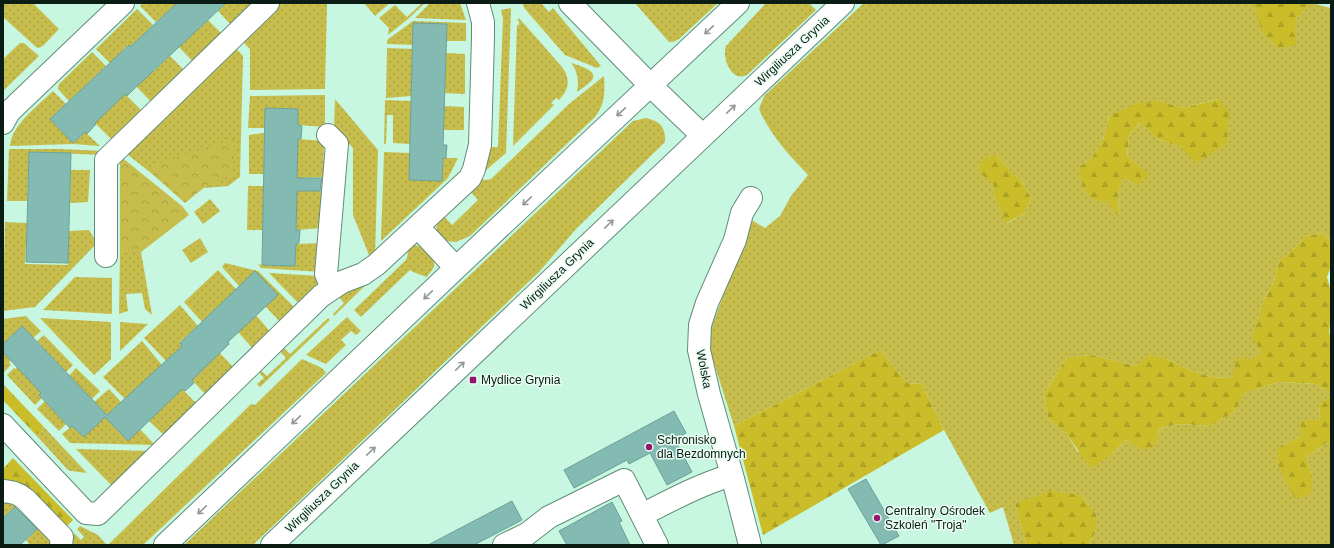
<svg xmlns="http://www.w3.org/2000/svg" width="1334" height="548" viewBox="0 0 1334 548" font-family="Arial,sans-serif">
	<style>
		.grass { fill: url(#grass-dots); fill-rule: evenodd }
		.forest { fill: url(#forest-firs) }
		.park { fill: url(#park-crowns) }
		.building { fill: #83bab1; stroke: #6ba199 }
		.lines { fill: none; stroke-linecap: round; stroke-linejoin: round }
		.minor-casing { stroke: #608c77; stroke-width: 24 }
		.minor { stroke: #fff; stroke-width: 22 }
		.oneway { stroke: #919995 }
		.poi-dot { fill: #94156f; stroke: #eafdf3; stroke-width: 1.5 }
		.labels { text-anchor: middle; stroke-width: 3; stroke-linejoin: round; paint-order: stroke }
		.street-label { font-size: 12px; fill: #0a1c14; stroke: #eafdf3 }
		.poi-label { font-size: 12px; fill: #0a1c14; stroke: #eafdf3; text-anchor: start }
	</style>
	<defs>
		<pattern id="grass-dots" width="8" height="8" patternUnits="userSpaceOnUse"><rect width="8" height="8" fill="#c7bd4d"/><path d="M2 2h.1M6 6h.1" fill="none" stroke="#aaa242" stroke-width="1.8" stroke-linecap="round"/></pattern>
		<pattern id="forest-firs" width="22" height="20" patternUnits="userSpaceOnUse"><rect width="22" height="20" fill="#cbbd29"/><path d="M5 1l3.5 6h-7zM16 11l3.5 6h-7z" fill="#ada224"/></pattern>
		<pattern id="park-crowns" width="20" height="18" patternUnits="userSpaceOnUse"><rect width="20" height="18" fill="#c7bd4d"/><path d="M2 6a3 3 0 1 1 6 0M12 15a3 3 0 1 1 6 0" fill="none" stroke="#aaa242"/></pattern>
	</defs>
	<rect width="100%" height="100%" fill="#c7f7e0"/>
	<path class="grass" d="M3 3H33L59 29 44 45 39 48 36 47 3 17Z
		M143 3H177L156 22 140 6Z
		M226 3H261L235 29 218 11Z
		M276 3H327L325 89 250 90V49L240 39Z
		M364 3H390L375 16Z
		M422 3H425L408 19 388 35 389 28 379 18 395 5 407 17Z
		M430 3H460L466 20 415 18Z
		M522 3H541L549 12 553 8 601 66 597 68 565 55 525 9Z
		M635 3H718L679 39 673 42H669Z
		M766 3H809L816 10 748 74C733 85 721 58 726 46Z
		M864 3H1254L1295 21 1311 3 1331 8V243L1323 233 1305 236 1297 246 1278 262 1274 282 1263 301 1258 319 1261 352 1232 378 1211 377 1190 370 1164 358 1136 366 1092 355 1067 357 1044 394 1048 419 1067 434 1078 452 1111 455 1126 440 1140 449 1157 441 1159 428 1180 424 1210 426 1234 412 1243 393 1279 382 1315 384 1331 393V395L1319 405 1320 419 1300 437 1278 447 1312 476 1306 457 1327 443 1331 444V545H1088L1096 531V514L1081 495 1015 504 1026 545H1014L1003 507 990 513 944 430 922 384 907 383 880 350 734 426 707 341 750 219 765 228 780 216 791 196 808 175C789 155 770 135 759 109L764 96ZM1218 99 1227 144 1216 150 1181 147 1158 139 1139 123 1129 136 1127 157 1118 194 1119 216 1108 203 1093 200 1078 167 1090 160 1103 140 1109 117 1160 101 1183 108ZM996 154 1011 172 1022 181 1031 199 1024 214 1007 223 995 200 993 184Z
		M511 8 506 153 484 172 485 147H498L503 19 501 10Z
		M137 9 153 25 130 47 128 45 110 63 96 49Z
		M519 18 562 67C571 79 569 90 559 100L556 98 551 103 554 105 513 146 517 25H519V21H517Z
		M208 20 226 38 197 66 179 47Z
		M413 21 466 23V41H447V24L413 45 387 44V40Z
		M20 43H24L39 56 3 91V59Z
		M233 45 243 56 240 177 228 186 204 188 206 186 151 166V173L123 151Z
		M387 48 413 49 411 96 386 98Z
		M92 52 106 66 69 101 58 89 59 84Z
		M446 53 465 54V94L445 93Z
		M170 56 188 74 155 106 135 85 151 69 154 71Z
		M571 63C577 65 599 70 592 80 588 85 581 89 577 92 579 82 578 71 571 63Z
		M604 76C605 92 605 104 595 117L470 236 456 242 445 241C435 229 434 228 442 214L452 225 478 200 469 190 481 179 486 180 491 179 569 104Z
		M53 91 66 104 50 119 73 143 85 132 100 146 73 144 10 146C12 124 38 106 53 91Z
		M125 94 146 115 116 144 95 123Z
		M325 95V127L298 125V109L265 108V128H248L250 96Z
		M335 99 378 150 375 258 371 260 353 215V148L334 127Z
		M385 100 411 101 410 144 393 143V115H387L386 144H384Z
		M444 106 464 107V130H444Z
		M646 118C660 121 666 127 665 142L576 229 539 272 253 545H184L633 121Z
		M264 133V174H249V135Z
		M298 139 324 141 323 177 297 178Z
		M9 149H60L105 151V155L29 152 27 201H7Z
		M384 152 410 153 409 180 442 181 443 158H458L448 178 381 241Z
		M71 170H90L88 202 70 203Z
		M248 186H263V230H247Z
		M297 191H323L322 228 296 230Z
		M210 199 220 211 203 224 194 212Z
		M5 222 27 223 25 264 68 265 69 231 89 230 97 243 35 307 3 311Z
		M200 238 208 252 191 263 182 250Z
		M322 243 321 272 261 268 258 264 262 265 295 266 296 244Z
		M413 245C422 245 436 255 434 266 433 270 429 273 427 277L413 272 410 270 361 317 354 310 406 260 408 254 406 248Z
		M120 252H141L152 315 145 309 142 293 126 294 128 311 119 314Z
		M225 263 258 271 298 311 283 325 265 306 239 286 222 267Z
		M218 270 236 289 202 322 184 302Z
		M379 272 334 316 333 314 344 303 335 293Z
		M269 273 320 276 317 289 302 307Z
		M75 277 112 278V314L43 310Z
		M180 305 198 326 180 342 182 346 166 361 144 338Z
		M256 315 273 335 255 351 238 332Z
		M26 316 41 331 33 338 22 326 3 344V319Z
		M347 317 361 331 356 335 351 331 341 340 346 345 326 364 306 355Z
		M40 318 111 322V359L94 375Z
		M328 318 330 320 260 387 257 384 264 378 256 369 257 367 267 376 286 358 277 348 281 345 290 354Z
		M120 322 148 324 120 351Z
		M44 335 73 365 66 372 37 341Z
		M142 341 162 365 125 399 103 377Z
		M218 351 236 370 208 397 192 380 203 369Z
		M3 352 11 360 9 362 11 365 3 373Z
		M302 359 322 368 326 373 143 545H108L251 404 255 405Z
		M17 367 41 393 39 395 42 398 35 405 7 375 14 368 15 369Z
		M76 368 100 391 92 399 69 376Z
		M109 389 121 402 107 415 94 402Z
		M182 389 198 405 165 436 149 421Z
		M45 401 66 424 59 431 37 409Z
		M105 417 128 440 140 429 155 445 70 443 62 434 72 426 84 437Z
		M43 426 87 473 71 471 68 470 36 435 42 431Z
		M76 449 150 451 112 486Z
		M3 495 52 534V545H30L26 540 38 528 16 506 4 516 3 515Z
		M80 526 98 535 107 545H75L68 538 74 533 81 540 84 537 77 529Z"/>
	<path class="forest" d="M1254 3H1311L1295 21 1296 45 1279 48 1262 32Z
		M1219 99 1229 112 1227 144 1196 163 1181 147 1158 139 1139 123 1129 136 1127 157 1149 174 1138 185 1123 176 1118 194 1119 217 1108 203 1093 200 1083 187 1078 167 1090 160 1103 140 1109 117 1134 104 1160 101 1183 108Z
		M996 154 1011 172 1022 181 1031 199 1024 214 1006 223 995 200 993 184 978 171 981 161Z
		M1323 233 1331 243V266L1327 277 1331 291V315L1329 332 1331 338V393L1315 384 1279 382 1244 393 1234 412 1210 426 1180 424 1159 428 1157 441 1151 449H1140L1126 440 1111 455 1090 468 1067 434 1048 419 1044 394 1067 357 1092 355 1136 366 1149 355 1164 358 1190 370 1211 377 1232 378 1237 358 1253 359 1261 352 1252 337 1258 319 1263 301 1274 282 1278 262 1297 246 1305 236Z
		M880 350 907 383 922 384 944 430 763 535 734 426Z
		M3 384 43 426 42 431 36 435 3 400Z
		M1331 395V444L1327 443 1306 457 1312 476 1311 494 1295 499 1277 463 1278 447 1300 437 1301 421 1320 419 1319 405Z
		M13 458 73 520 62 531 3 487V469Z
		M1049 491 1081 495 1096 514V531L1088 545H1026L1015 504Z"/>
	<path class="park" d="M235 138 233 171 230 176 206 186 185 203 151 173V166Z
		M120 156 182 206 189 215 141 252H120Z"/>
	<path class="building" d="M177 3H226L133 90 127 96 125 94 95 123 96 124 87 134 85 132 73 143 50 119 129 45 130 47Z
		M413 23 447 24 443 145H447L446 158H443L442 181 409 180Z
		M265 108 298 109V125L302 126 301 139H298L297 178H322L320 191H297L296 230H300L299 243 296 244 295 266 262 265Z
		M29 152 71 153 68 263 26 262Z
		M255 271 278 295 228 342 229 344 192 380 194 383 185 391 182 389 128 441 105 417 84 437 72 426 70 428 39 395 41 393 3 352V344L22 326 107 415 182 346 180 343Z
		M674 411 686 433 675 440 692 472 667 485 650 453 629 464 627 460 574 488 564 470Z
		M866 479 899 536 882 545H881L848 489Z
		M512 501 522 520 474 545H428Z
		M612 502 622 521 619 522 630 545H567L559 531Z
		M15 507 37 529 20 545H3V518Z"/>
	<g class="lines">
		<defs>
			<path id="minor" d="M570 3 650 85 703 136
				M3 123 9 112 123 3
				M328 135 337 144 326 274 332 288
				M418 227 456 268
				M106 256V160L268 3
				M3 425 86 513 98 514 321 296 342 282 363 274 376 265 470 178 474 169 480 145 483 37V22L478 3
				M3 491C12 492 18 493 25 499L62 537 61 545
				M642 515C671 500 701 484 732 475
				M165 545 456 268 738 3
				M272 545 843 3
				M504 545 527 534 549 517 624 480 657 545
				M750 545 732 475 709 394 699 350 700 325 707 303 735 240 742 213 751 198"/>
		</defs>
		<use href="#minor" class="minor-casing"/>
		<use href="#minor" class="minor"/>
	</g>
	<defs><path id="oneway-shaft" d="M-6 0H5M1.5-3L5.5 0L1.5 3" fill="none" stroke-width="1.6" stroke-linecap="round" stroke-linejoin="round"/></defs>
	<g class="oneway">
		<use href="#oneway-shaft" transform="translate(709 30) rotate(137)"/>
		<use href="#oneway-shaft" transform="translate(731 109) rotate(-43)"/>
		<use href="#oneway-shaft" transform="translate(621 112) rotate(137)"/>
		<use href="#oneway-shaft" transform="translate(527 201) rotate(137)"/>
		<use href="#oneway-shaft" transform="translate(609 224) rotate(-44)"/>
		<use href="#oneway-shaft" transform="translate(428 295) rotate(136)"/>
		<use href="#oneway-shaft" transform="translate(460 366) rotate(-44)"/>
		<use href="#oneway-shaft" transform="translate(296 420) rotate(137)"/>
		<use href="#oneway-shaft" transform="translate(371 451) rotate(-44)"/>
		<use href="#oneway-shaft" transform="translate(202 510) rotate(137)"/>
	</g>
	<g class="poi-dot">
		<rect x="469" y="376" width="8" height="8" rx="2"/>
		<circle cx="649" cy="447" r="4"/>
		<circle cx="877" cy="518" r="4"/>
	</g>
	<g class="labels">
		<g class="street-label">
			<text transform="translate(792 51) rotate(-43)" y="4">Wirgiliusza Grynia</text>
			<text transform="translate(557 274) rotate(-44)" y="4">Wirgiliusza Grynia</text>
			<text transform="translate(704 369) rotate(79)" y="4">Wolska</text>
			<text transform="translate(322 497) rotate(-44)" y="4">Wirgiliusza Grynia</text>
		</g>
		<g class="poi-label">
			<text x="481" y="384">Mydlice Grynia</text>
			<text x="657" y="444">Schronisko<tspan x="657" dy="14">dla Bezdomnych</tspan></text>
			<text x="885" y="515">Centralny Ośrodek<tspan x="885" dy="14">Szkoleń "Troja"</tspan></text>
		</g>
	</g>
	<rect width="1334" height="548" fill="none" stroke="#0a1c14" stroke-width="8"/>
</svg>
